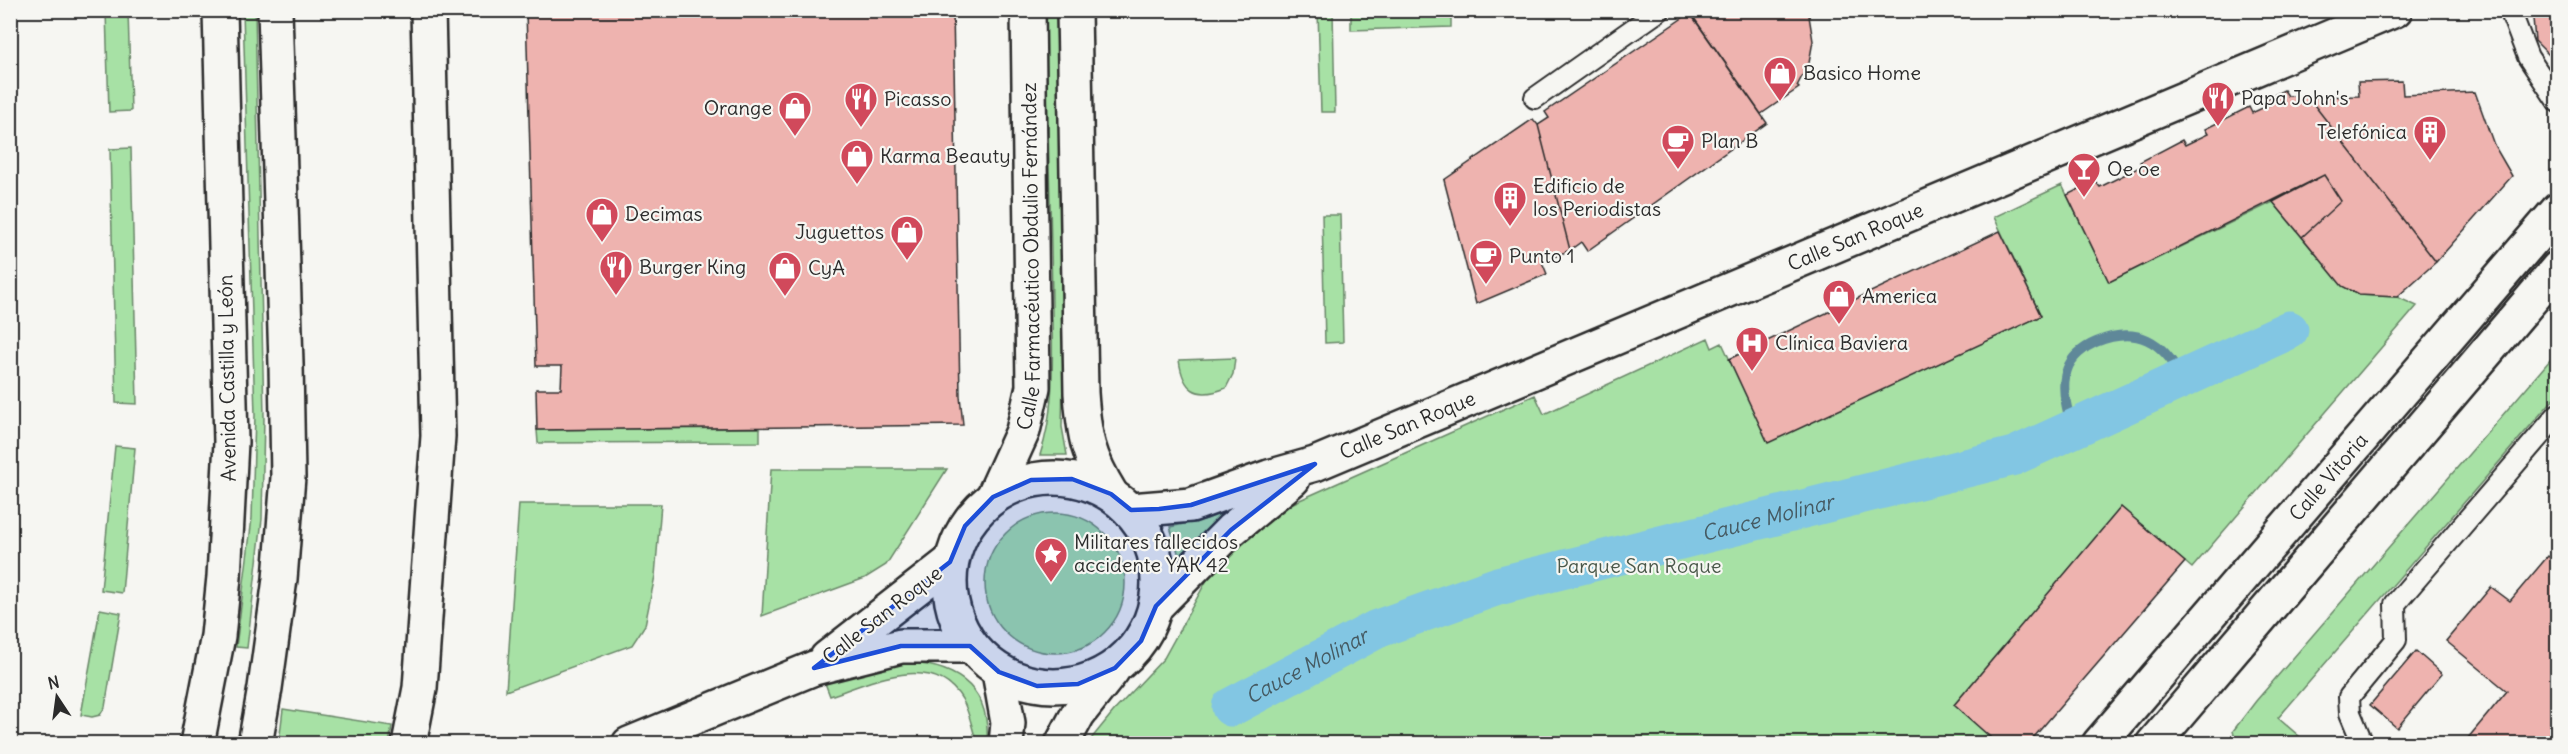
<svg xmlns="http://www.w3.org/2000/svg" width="2568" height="754" viewBox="0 0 2568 754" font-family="Delius,sans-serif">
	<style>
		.green { fill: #a7e1a5; stroke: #698668; stroke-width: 1.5 }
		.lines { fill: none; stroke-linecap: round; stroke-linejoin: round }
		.stream { stroke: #5f8899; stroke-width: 10 }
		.canal { stroke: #82c6e3; stroke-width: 39 }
		.building { fill: #eeb3af; stroke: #2b2b2b; stroke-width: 1.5 }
		.lane-casing { stroke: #2b2b2b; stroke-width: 24 }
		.street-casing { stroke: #2b2b2b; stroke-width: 38 }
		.secondary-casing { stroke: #2b2b2b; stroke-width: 38 }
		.highway-casing { stroke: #2b2b2b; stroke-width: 38 }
		.lane { stroke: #f6f6f2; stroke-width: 20 }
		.street { stroke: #f6f6f2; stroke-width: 33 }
		.secondary { stroke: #f6f6f2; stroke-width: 33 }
		.highway { stroke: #f6f6f2; stroke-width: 33 }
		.marked { fill: #1d4ed8; fill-opacity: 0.2; stroke: #1d4ed8; stroke-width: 4.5; stroke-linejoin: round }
		.labels { text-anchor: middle; stroke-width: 4.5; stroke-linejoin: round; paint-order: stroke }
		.poi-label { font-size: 20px; fill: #2b2b2b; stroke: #f6f6f2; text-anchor: start }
		.street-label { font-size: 20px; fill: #2b2b2b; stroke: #f6f6f2 }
		.park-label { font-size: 20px; fill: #4a584a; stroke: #f6f6f2 }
		.water-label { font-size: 21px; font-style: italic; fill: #455a62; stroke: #f6f6f2 }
	</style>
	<rect width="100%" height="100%" fill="#f6f6f2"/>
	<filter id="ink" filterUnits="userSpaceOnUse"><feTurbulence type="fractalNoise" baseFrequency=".0167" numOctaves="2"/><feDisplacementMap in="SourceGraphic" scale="12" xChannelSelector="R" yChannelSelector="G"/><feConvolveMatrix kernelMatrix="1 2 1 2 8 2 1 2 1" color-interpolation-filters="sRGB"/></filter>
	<g filter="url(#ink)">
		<path class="green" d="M1056 10 1064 330 1062 427 1067 455H1040C1056 409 1052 355 1052 306 1051 208 1047 109 1045 11Z
			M10 11H15L16 401 10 400Z
			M106 11H128L131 111 109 112Z
			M255 11 264 416 262 519 247 648 236 647 252 518 255 415 243 11Z
			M1318 11H1333L1335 112H1321Z
			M1351 11H1451V27L1351 30Z
			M131 148 137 404 116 403 110 149Z
			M2062 185 2109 282 2273 202 2342 286 2359 295 2397 297 2417 306 2192 568 2121 507 1954 705 1998 743 1087 744 1113 712 1164 658 1208 578 1236 544 1273 512 1535 395 1544 414 1708 338 1712 348 1722 343 1768 442 2041 316 1994 217Z
			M1340 215 1343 342 1325 343 1322 215Z
			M2557 352V395L2278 718 2307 743H2236L2233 731 2256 701Z
			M1235 358 1233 374 1226 388C1196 400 1183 390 1179 360Z
			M760 428V442L538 443 537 430Z
			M115 446 135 448 122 593 101 590Z
			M771 469H947L886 565 865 578 762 616Z
			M1244 503 1182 565 1170 527 1207 519Z
			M519 504H661L655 576 645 625 632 645 506 691Z
			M985 583a70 70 0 1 1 140 0a70 70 0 1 1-140 0Z
			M100 609 121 613 105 707 100 715 92 717 81 715Z
			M897 662C951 663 991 683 987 743H977C972 729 970 713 962 699 933 651 869 683 830 696L825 683Z
			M283 709 392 726 389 743H279Z"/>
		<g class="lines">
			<path class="stream" d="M2072 429C2068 411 2060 388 2067 370 2071 357 2084 347 2096 342 2137 325 2163 341 2182 378"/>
			<path class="canal" id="s1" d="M1231 707 1377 629 1498 586 2014 456 2289 330"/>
		</g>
		<path class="building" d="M526 10H953L960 396 963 425 537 430 536 389H561L562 366H536Z
			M1705 10H1808L1813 41 1809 63 1797 86 1799 88 1761 114 1694 18Z
			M2547 10H2558V56L2554 60 2535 41 2533 18Z
			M1690 13 1767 123 1587 251 1581 242 1570 250 1538 125 1549 118 1545 112Z
			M2402 81 2403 95 2475 92 2494 145 2512 176 2436 262 2308 97 2359 96 2358 82Z
			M2284 90 2288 96 2308 97 2436 262 2397 297 2359 295 2342 286 2302 237 2341 201 2324 175 2109 282 2067 195 2095 181 2100 187 2142 166 2140 162 2182 140 2185 145 2208 134 2205 129 2249 107 2252 113 2269 105 2266 99Z
			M1533 119 1538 125 1570 250 1542 262 1547 274 1476 304 1444 180Z
			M2324 175 2341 201 2302 237 2273 202Z
			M2000 231 2041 316 1768 443 1729 359Z
			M2121 507 2185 562 2028 744H1998L1954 705Z
			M2548 556 2558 564V742L2463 744 2507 691 2446 641 2491 587 2510 601Z
			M2416 651 2442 674 2397 728 2370 705Z"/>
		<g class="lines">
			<defs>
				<path id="lane" d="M2510 10 2528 57 2558 102
					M1535 98 1660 10
					M2363 744 2350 713 2349 697 2396 640 2395 604 2558 414"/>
				<g id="street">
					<path d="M1074 10 1081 393C1084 436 1088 457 1111 494"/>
					<circle cx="1054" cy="582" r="104"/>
					<path id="s2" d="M993 497 1023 431 1033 387 1028 10"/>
					<path id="s3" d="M1131 510 1191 505 1269 477 1315 464 2395 10"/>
					<path d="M1156 606 1231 530 1293 479"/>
					<path d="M827 658 950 562"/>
					<path d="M999 672 1008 723 1006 744"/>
					<path d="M409 744 420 688 438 436 428 10"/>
					<path d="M629 744 814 668 901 646H970"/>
					<path d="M1062 744 1078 714 1112 671"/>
				</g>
				<path id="secondary" d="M197 744 218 636 224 577 231 442 220 10
					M255 744 265 688 280 579 288 477 286 364 275 10"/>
				<g id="highway">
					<path id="s4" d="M2099 744 2558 210"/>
					<path d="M2153 744 2558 268"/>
				</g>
			</defs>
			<use href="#lane" class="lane-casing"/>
			<use href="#street" class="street-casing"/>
			<use href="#secondary" class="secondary-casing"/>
			<use href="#highway" class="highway-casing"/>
			<use href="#lane" class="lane"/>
			<use href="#street" class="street"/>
			<use href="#secondary" class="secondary"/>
			<use href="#highway" class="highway"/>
		</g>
	</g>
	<path class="marked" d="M1315 464 1231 530 1156 606 1141 641 1115 668 1078 684 1037 686 999 672 970 646H901L814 668 950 562 965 526 993 497 1031 480 1072 479 1111 494 1131 510 1159 509 1191 505Z"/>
	<defs>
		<symbol id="shop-pin" viewBox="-11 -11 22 30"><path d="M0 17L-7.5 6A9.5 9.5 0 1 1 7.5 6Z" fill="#d1495b" stroke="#f6f6f2"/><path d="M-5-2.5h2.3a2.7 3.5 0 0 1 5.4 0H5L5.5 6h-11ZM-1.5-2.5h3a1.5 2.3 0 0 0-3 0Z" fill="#fff"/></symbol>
		<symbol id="restaurant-pin" viewBox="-11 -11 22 30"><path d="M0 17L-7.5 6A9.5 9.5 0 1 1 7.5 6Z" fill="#d1495b" stroke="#f6f6f2"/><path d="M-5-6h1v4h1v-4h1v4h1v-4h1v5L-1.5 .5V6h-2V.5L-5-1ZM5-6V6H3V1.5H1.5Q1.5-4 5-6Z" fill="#fff"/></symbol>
		<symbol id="building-pin" viewBox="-11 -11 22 30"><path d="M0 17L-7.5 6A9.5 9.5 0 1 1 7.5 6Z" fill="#d1495b" stroke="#f6f6f2"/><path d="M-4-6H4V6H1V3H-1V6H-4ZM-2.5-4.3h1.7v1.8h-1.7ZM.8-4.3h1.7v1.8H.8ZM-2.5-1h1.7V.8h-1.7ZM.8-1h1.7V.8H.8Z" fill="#fff"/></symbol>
		<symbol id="cafe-pin" viewBox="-11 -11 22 30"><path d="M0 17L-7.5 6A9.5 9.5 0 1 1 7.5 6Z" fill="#d1495b" stroke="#f6f6f2"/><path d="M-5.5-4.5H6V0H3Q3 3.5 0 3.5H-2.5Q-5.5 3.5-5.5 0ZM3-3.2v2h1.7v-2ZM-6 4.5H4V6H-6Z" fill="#fff"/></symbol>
		<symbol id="bar-pin" viewBox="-11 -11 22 30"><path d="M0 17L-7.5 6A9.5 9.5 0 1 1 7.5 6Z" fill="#d1495b" stroke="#f6f6f2"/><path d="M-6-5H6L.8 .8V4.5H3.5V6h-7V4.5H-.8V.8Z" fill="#fff"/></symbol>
		<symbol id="hospital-pin" viewBox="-11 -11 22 30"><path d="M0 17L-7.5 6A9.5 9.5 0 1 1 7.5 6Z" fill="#d1495b" stroke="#f6f6f2"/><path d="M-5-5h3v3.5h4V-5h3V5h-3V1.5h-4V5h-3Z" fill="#fff"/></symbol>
		<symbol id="sight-pin" viewBox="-11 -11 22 30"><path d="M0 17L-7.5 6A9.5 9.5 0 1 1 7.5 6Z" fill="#d1495b" stroke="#f6f6f2"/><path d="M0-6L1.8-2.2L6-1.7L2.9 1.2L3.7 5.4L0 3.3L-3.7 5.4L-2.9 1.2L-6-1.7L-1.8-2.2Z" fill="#fff"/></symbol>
	</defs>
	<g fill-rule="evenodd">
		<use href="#shop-pin" x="1761" y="54" width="38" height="52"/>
		<use href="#restaurant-pin" x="2199" y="79" width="38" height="52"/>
		<use href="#restaurant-pin" x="842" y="80" width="38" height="52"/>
		<use href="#shop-pin" x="776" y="89" width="38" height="52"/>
		<use href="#building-pin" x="2411" y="113" width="38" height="52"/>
		<use href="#cafe-pin" x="1659" y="122" width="38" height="52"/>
		<use href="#shop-pin" x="838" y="137" width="38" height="52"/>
		<use href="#bar-pin" x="2065" y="150" width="38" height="52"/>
		<use href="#building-pin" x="1491" y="179" width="38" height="52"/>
		<use href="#shop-pin" x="583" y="195" width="38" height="52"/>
		<use href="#shop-pin" x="888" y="213" width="38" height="52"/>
		<use href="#cafe-pin" x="1467" y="237" width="38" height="52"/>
		<use href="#restaurant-pin" x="597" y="248" width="38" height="52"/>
		<use href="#shop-pin" x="766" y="249" width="38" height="52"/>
		<use href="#shop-pin" x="1820" y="277" width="38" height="52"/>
		<use href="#hospital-pin" x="1733" y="324" width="38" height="52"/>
		<use href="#sight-pin" x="1032" y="535" width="38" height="52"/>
	</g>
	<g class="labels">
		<g class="poi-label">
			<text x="1803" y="80">Basico Home</text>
			<text x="2241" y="105">Papa John's</text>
			<text x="884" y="106">Picasso</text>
			<text x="772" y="115" text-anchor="end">Orange</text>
			<text x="2407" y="139" text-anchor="end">Telefónica</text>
			<text x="1701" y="148">Plan B</text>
			<text x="880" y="163">Karma Beauty</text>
			<text x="2107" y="176">Oe oe</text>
			<text x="1533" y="193">Edificio de<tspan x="1533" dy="23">los Periodistas</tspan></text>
			<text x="625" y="221">Decimas</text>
			<text x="884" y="239" text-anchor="end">Juguettos</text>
			<text x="1509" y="263">Punto 1</text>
			<text x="639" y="274">Burger King</text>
			<text x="808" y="275">CyA</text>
			<text x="1862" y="303">America</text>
			<text x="1775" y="350">Clínica Baviera</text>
			<text x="1074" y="549">Militares fallecidos<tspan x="1074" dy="23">accidente YAK 42</tspan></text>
		</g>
		<g class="street-label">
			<text dy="7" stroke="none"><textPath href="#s3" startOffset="777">Calle San Roque</textPath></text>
			<text dy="7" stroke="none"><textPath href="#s2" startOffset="248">Calle Farmacéutico Obdulio Fernández</textPath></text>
			<text transform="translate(227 378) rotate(-91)" y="7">Avenida Castilla y León</text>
			<text dy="7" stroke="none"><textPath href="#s3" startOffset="291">Calle San Roque</textPath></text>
			<text dy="7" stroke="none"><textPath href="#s4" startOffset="352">Calle Vitoria</textPath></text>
			<text transform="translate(882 615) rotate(-38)" y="7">Calle San Roque</text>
		</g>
		<g class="park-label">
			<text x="1639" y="573">Parque San Roque</text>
		</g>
		<g class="water-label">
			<text dy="7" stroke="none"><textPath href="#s1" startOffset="572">Cauce Molinar</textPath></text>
			<text dy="7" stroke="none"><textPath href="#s1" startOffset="86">Cauce Molinar</textPath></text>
		</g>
	</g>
	<rect width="2568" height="754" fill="none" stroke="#f6f6f2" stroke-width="36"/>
	<rect x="18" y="18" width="2532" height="718" fill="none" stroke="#2b2b2b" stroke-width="2" filter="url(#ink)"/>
	<g transform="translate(57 697) rotate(347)" stroke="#f6f6f2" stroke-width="4.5" paint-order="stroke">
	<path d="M0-4.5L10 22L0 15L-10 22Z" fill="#2b2b2b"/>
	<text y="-9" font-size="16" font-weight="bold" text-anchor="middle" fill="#2b2b2b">N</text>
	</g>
</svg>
